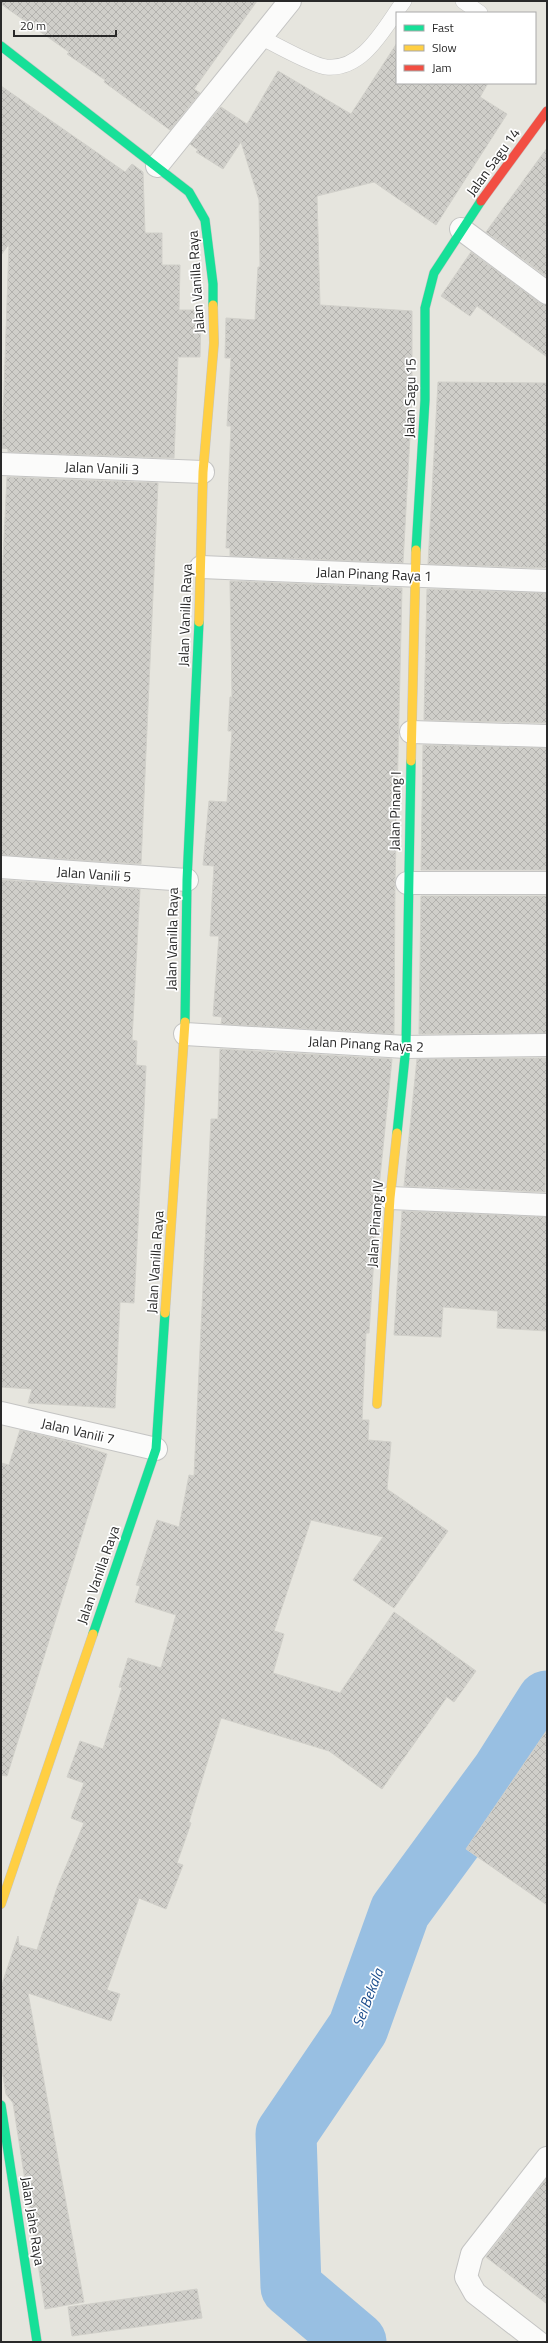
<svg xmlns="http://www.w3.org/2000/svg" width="548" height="2343" viewBox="0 0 548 2343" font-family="'Titillium Web',sans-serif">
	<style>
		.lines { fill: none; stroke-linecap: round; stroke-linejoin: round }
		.river { stroke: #98bfe2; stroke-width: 61 }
		.building { fill: url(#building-cross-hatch); stroke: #d1d0ca }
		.lane-casing { stroke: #c4c4c3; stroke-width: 16 }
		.street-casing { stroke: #c4c4c3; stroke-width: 24 }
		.fast-casing { stroke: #c4c4c3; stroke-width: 10 }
		.slow-casing { stroke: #c4c4c3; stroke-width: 10 }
		.jam-casing { stroke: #c4c4c3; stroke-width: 10 }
		.lane { stroke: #fbfbfa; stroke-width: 15 }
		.street { stroke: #fbfbfa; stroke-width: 22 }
		.fast { stroke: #16e098; stroke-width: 9 }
		.slow { stroke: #ffcf43; stroke-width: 9 }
		.jam { stroke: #f24e42; stroke-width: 9 }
		.labels { text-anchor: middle; stroke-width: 3.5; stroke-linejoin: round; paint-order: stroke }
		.street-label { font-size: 14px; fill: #292929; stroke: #fff }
		.water-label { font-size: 15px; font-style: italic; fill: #194c8c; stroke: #fff }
	</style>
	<defs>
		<pattern id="building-cross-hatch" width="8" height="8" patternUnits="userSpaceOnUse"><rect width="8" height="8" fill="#cfcec9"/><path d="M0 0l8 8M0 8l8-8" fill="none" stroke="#b2b1ad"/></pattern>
	</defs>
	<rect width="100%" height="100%" fill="#e6e5de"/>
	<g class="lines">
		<path class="river" d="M356 2342 291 2287 286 2134 358 2028 400 1911 502 1772 547 1701"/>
	</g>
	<path class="building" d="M1 1H257L194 89 200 93 170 130 104 82 105 80 67 54 69 52 1 4Z
		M397 43V83H488L480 97 507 114 436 225 374 182 317 196 320 305 412 311V400L403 563 230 556V548H226L231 426H227L231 358H225L226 318 255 320 258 267H260L259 200 241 142 223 169 196 152 198 150 190 144 221 107 247 124 278 71 351 114Z
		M1 86 125 172 132 164 143 172 145 233H162V265H180L179 310H198V316H201L200 357H178L174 458 8 452V449L2 448 9 244 1 255Z
		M547 148V277L486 232Z
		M471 252 540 303 547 305V357L477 306 470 316 441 296Z
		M438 382 547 383V568L428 564Z
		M7 477 158 483 141 864 1 855V601Z
		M230 581 402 588 395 883 394 1034 221 1024 222 1017 213 1016 219 936H210L214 866 203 865 209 801 227 802 232 731H228L230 697H232Z
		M427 589 547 593V723L424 720Z
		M423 745 547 748V870H421Z
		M1 880 140 889 132 1040 137 1041 136 1065 146 1066 144 1110 134 1303 120 1302 115 1408 28 1403 32 1389 1 1387Z
		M421 896H547V1033L419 1034Z
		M220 1049 392 1059 378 1197 369 1333H366L362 1420H369L368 1440 391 1442 387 1489 448 1531 394 1608 353 1580 383 1537 311 1520 274 1631 284 1634 273 1673 340 1693 394 1612 476 1671 454 1702 447 1697 382 1789 329 1751 221 1718 189 1822 191 1823 177 1863 183 1865 166 1909 139 1898 107 1990 120 1994 111 2021 28 1993 84 2302 45 2309 13 2103 6 2094 1 2064V1987L18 1936 19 1945 37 1950 57 1888 84 1823 71 1818 84 1783 67 1777 80 1741 103 1749 122 1688 119 1687 128 1658 161 1668 176 1615 135 1602 140 1586 136 1585 157 1520 179 1527 189 1475 194 1476 211 1119H218Z
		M547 1058 545 1192 404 1186 417 1059Z
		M402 1211 547 1217V1331L497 1328 498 1311 443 1307 441 1337 394 1335Z
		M20 1430 69 1442 107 1454 7 1776 1 1775V1463L9 1465Z
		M547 1730V1905L466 1849Z
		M547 2178V2304L486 2257Z
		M197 2289 202 2318 72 2336 68 2307Z"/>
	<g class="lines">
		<defs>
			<path id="lane" d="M463 1 480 13
				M262 38C277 45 311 65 326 67 364 71 385 26 404 1"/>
			<path id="street" d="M157 166 290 1
				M461 229 547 293
				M1 464 203 472
				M201 567 547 581
				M411 732 547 736
				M1 867 187 880
				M407 883H547
				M185 1034 406 1047 547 1045
				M390 1198 547 1205
				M1 1413 156 1449
				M538 2342 475 2293 466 2277 472 2254 547 2158"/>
			<path id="fast" d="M1 46 189 192 205 220 213 284V305
				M416 550 425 400V308L434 273 481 201
				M185 1022 187 880 199 622
				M397 1133 406 1047 411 761
				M93 1634 156 1449 165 1313
				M1 2105 37 2342"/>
			<path id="slow" d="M199 622 203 472 214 343 213 305
				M411 761 416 550
				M165 1313 185 1022
				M377 1404 390 1198 397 1133
				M1 1904 93 1634"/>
			<path id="jam" d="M481 201 547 111"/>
		</defs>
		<use href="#lane" class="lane-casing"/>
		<use href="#street" class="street-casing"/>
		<use href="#fast" class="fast-casing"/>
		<use href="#slow" class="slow-casing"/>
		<use href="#jam" class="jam-casing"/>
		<use href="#lane" class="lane"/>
		<use href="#street" class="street"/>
		<use href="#fast" class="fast"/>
		<use href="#slow" class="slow"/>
		<use href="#jam" class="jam"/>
	</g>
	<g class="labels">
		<g class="street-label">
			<text transform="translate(493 162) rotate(-54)" y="5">Jalan Sagu 14</text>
			<text transform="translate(196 282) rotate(-94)" y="5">Jalan Vanilla Raya</text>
			<text transform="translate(410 398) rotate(-89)" y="5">Jalan Sagu 15</text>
			<text transform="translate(102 468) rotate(2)" y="5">Jalan Vanili 3</text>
			<text transform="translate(374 574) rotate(2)" y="5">Jalan Pinang Raya 1</text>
			<text transform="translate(185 615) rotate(-88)" y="5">Jalan Vanilla Raya</text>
			<text transform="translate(395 811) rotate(-89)" y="5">Jalan Pinang I</text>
			<text transform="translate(94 874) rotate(4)" y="5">Jalan Vanili 5</text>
			<text transform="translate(172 939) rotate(-89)" y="5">Jalan Vanilla Raya</text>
			<text transform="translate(366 1044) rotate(3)" y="5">Jalan Pinang Raya 2</text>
			<text transform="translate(375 1224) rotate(-86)" y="5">Jalan Pinang IV</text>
			<text transform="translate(155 1262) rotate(-86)" y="5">Jalan Vanilla Raya</text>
			<text transform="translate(78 1431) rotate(13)" y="5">Jalan Vanili 7</text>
			<text transform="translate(98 1575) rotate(-71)" y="5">Jalan Vanilla Raya</text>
			<text transform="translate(33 2221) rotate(81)" y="5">Jalan Jahe Raya</text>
		</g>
		<g class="water-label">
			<text transform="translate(368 1998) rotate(-69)" y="5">Sei Bekala</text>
		</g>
	</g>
	<rect width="548" height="2343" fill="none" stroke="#292929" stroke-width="4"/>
	<rect x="396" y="12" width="140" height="72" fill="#ffffff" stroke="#a9a9a9"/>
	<rect x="404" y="25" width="20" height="6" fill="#16e098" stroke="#a9a9a9"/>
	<text x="432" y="32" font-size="12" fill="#292929">Fast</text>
	<rect x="404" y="45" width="20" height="6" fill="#ffcf43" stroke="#a9a9a9"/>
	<text x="432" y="52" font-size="12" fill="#292929">Slow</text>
	<rect x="404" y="65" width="20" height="6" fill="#f24e42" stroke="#a9a9a9"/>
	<text x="432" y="72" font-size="12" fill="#292929">Jam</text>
	<path d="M14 30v6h102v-6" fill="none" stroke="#292929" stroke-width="2"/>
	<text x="20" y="30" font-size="12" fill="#292929" stroke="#ffffff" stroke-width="3" paint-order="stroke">20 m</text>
</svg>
